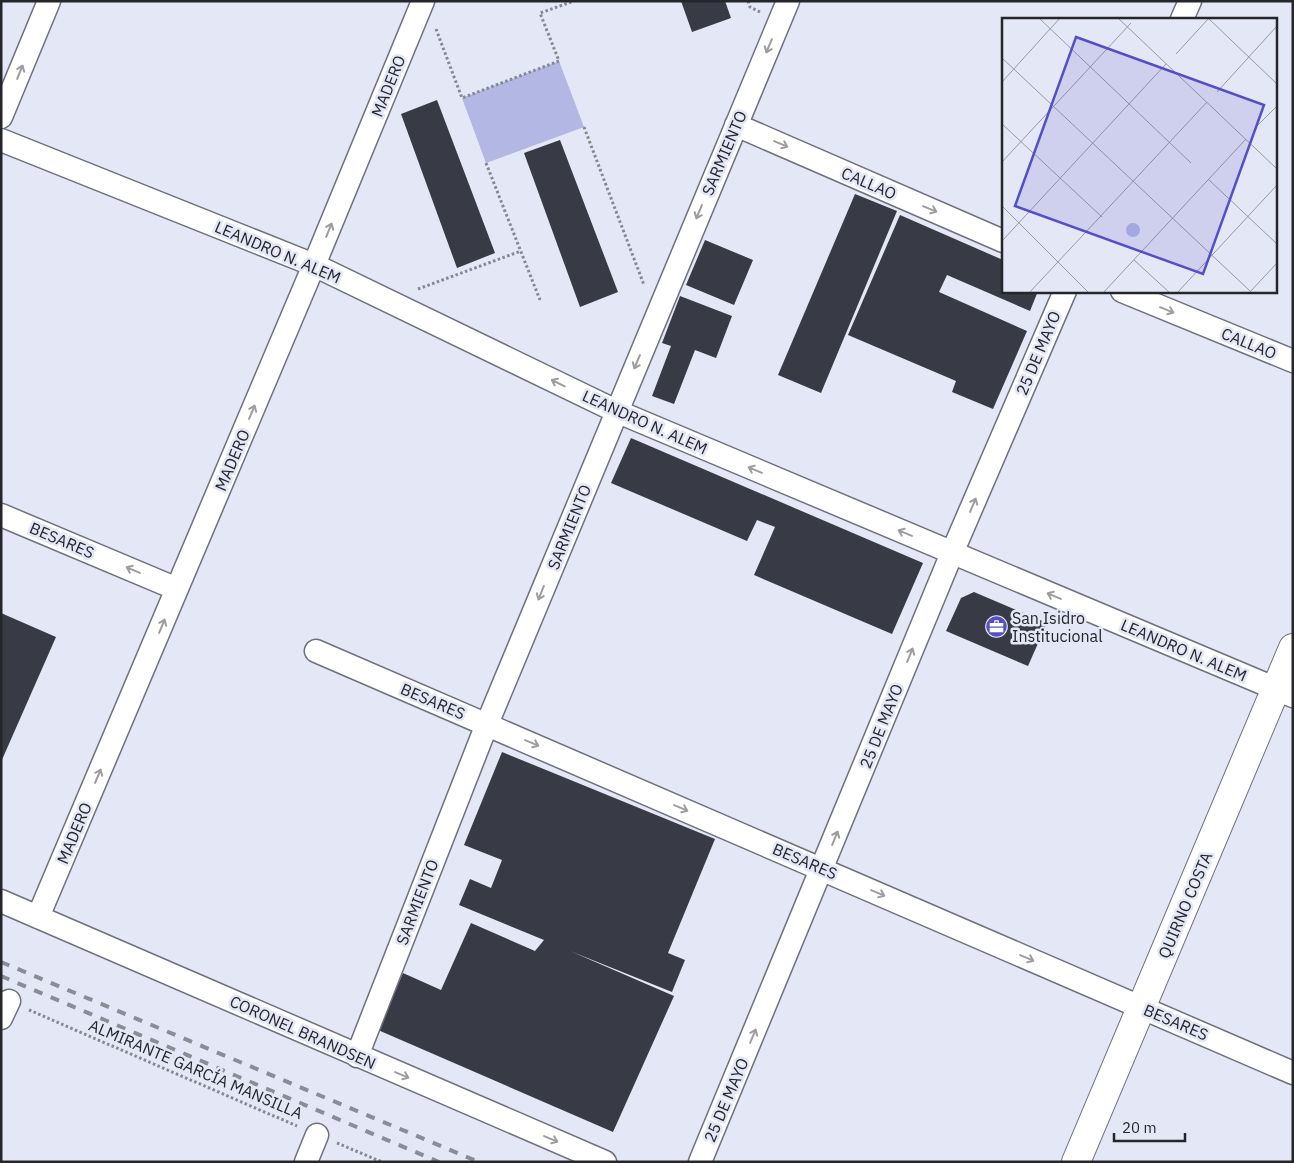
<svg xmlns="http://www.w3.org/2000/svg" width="1294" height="1163" viewBox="0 0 1294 1163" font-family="'IBM Plex Sans',sans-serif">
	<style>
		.green { fill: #b2b8e3 }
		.building { fill: #383a45 }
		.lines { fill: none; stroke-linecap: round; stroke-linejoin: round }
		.minor-casing { stroke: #6e707d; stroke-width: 25 }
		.tertiary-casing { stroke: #6e707d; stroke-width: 30 }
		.path { stroke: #858791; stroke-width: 3; stroke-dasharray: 2.5 2.5; stroke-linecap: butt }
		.minor { stroke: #fff; stroke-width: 22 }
		.tertiary { stroke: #fff; stroke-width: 28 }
		.rail { stroke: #8a8c96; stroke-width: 4; stroke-dasharray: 9 9; stroke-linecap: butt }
		.oneway { stroke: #9d9da0 }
		.labels { text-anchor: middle; stroke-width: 5; stroke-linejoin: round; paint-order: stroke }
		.street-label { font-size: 16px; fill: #25262c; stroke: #e4e7f5 }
		.poi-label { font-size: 16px; fill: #25262c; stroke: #e4e7f5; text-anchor: start }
		.inset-road { fill: none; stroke: #989aa5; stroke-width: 1 }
		.view { fill: #5350c7; fill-opacity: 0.15; stroke: #5350c7; stroke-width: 2.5 }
		.inset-edge { fill: none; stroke: #25262c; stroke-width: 2.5 }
	</style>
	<rect width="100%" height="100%" fill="#e4e7f5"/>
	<path class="green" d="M559 61 584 127 486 163 462 98Z"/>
	<path class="building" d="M681 1H725L731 18 692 32Z
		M437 100 495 253 457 268 401 114Z
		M560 140 618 292 580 307 524 153Z
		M855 194 897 211 821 393 778 375Z
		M900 215 1003 260V291H1038L1030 311 947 275 939 292 1027 331 993 409 952 392 956 381 848 335Z
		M705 240 753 260 734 305 686 285Z
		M680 296 732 316 716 358 695 350 674 404 652 396 671 346 662 343Z
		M631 438 923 563 892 634 754 575 775 527 757 520 747 541 611 483Z
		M974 592 1047 623 1028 666 946 631 961 598Z
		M1 613 56 637 1 762Z
		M502 752 715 839 668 953 685 960 672 992 570 951 674 996 613 1132 378 1030 403 973 441 990 471 923 535 951 544 940 459 905 470 879 491 888 502 860 464 845Z"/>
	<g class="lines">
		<defs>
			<path id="minor" d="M1182 19 1190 1
				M1 117 49 1
				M736 125 1003 241
				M1 140 314 265 616 411 1293 696
				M1122 291 1293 361
				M1 515 177 589
				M316 651 1293 1073
				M1 901 605 1162
				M38 917 314 265 423 1
				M1 1018 9 1001
				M357 1056 487 724 788 1
				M306 1162 317 1135
				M700 1162 952 553 1065 291"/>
			<path id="tertiary" d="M1076 1162 1293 648"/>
		</defs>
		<use href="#minor" class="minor-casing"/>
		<use href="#tertiary" class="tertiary-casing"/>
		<path class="path" d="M748 1 750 7 760 12
			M436 29 462 98 559 61 540 13 574 1
			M584 127 644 285
			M486 163 540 300
			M418 289 521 251
			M29 1010 297 1126
			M337 1143 382 1162"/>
		<use href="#minor" class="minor"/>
		<use href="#tertiary" class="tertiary"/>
		<path class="rail" d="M1 962 479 1162
			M1 976 439 1162"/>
	</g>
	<defs><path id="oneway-shaft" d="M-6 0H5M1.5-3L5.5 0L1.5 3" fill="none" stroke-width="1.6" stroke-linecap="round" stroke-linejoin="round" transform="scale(1.25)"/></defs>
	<g class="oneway">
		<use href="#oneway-shaft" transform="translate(769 46) rotate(113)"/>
		<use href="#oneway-shaft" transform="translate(20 72) rotate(-68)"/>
		<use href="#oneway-shaft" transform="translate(781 144) rotate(23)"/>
		<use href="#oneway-shaft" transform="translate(930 209) rotate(23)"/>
		<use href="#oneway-shaft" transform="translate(699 212) rotate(113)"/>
		<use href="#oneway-shaft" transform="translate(329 230) rotate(-68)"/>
		<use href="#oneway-shaft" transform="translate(1167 310) rotate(22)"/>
		<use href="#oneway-shaft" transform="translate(637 362) rotate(113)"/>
		<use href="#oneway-shaft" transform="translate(558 383) rotate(-154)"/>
		<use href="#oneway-shaft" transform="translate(252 412) rotate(-67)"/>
		<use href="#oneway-shaft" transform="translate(755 470) rotate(-157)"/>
		<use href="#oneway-shaft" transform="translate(973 505) rotate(-67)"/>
		<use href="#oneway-shaft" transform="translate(905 533) rotate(-157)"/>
		<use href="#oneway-shaft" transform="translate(133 570) rotate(-157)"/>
		<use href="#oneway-shaft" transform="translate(541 593) rotate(112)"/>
		<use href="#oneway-shaft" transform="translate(1054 596) rotate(-157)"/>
		<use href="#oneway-shaft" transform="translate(162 626) rotate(-67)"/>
		<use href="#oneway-shaft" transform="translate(910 655) rotate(-68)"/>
		<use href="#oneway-shaft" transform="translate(532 743) rotate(23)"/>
		<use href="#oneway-shaft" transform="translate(98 776) rotate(-67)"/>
		<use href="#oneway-shaft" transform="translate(681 808) rotate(23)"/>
		<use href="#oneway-shaft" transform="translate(835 838) rotate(-68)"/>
		<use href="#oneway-shaft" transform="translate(878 893) rotate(23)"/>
		<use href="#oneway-shaft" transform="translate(1027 958) rotate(23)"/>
		<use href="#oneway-shaft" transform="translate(753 1036) rotate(-67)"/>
		<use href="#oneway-shaft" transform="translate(402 1075) rotate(23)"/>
		<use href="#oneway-shaft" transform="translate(551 1139) rotate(23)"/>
	</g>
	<defs>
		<symbol id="office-disc" viewBox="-11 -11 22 22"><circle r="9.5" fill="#5350c7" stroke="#e4e7f5"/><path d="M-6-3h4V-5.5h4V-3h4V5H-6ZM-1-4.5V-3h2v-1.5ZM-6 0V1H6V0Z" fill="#fff"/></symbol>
	</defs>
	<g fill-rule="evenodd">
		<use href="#office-disc" x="984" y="614" width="25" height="25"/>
	</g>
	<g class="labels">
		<g class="street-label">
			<text transform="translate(388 86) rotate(-68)" y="6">MADERO</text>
			<text transform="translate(724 153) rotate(-67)" y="6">SARMIENTO</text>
			<text transform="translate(869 183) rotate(23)" y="6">CALLAO</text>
			<text transform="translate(278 252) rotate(23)" y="6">LEANDRO N. ALEM</text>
			<text transform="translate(1249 343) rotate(22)" y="6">CALLAO</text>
			<text transform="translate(1038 353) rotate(-67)" y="6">25 DE MAYO</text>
			<text transform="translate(645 422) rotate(24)" y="6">LEANDRO N. ALEM</text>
			<text transform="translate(232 460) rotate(-67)" y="6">MADERO</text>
			<text transform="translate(569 527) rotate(-68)" y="6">SARMIENTO</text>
			<text transform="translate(62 540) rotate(23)" y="6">BESARES</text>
			<text transform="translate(1184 650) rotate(23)" y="6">LEANDRO N. ALEM</text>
			<text transform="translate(433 701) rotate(23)" y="6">BESARES</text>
			<text transform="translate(881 726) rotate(-68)" y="6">25 DE MAYO</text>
			<text transform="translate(74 833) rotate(-67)" y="6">MADERO</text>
			<text transform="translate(805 861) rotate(23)" y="6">BESARES</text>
			<text transform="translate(417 902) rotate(-69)" y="6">SARMIENTO</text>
			<text transform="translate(1185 905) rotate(-67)" y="6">QUIRNO COSTA</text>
			<text transform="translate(1176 1022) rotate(23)" y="6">BESARES</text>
			<text transform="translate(303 1032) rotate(24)" y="6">CORONEL BRANDSEN</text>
			<text transform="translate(196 1069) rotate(23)" y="6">ALMIRANTE GARCÍA MANSILLA</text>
			<text transform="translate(726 1100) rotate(-67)" y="6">25 DE MAYO</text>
		</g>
		<g class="poi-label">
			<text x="1012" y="624">San Isidro<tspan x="1012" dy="18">Institucional</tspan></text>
		</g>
	</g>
	<g transform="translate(1002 18)">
		<rect width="275" height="275" fill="#e4e7f5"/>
		<path d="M124 212a7 7 0 1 1 14 0a7 7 0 1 1-14 0Z" fill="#b2b8e3"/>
		<path class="inset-road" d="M37 0 189 145M116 0 275 151M206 0 275 66M174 36 207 0M0 40 248 273M0 64 58 0M215 74 275 8M0 106 100 199M253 110 275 88M0 144 129 5M206 161 275 226M0 188 87 275M0 223 164 46M132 242 168 275M27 275 205 84M101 275 244 121M175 275 275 167M247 275 275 245"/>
		<path class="view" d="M74 19 262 87 201 256 13 188Z"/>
		<rect width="275" height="275" class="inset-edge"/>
	</g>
	<rect width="1294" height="1163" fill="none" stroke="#25262c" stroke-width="5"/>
	<path d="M1114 1133v8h71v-8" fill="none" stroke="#25262c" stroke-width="2.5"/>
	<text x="1122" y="1133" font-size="15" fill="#25262c" stroke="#e4e7f5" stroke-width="4" paint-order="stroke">20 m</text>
</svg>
